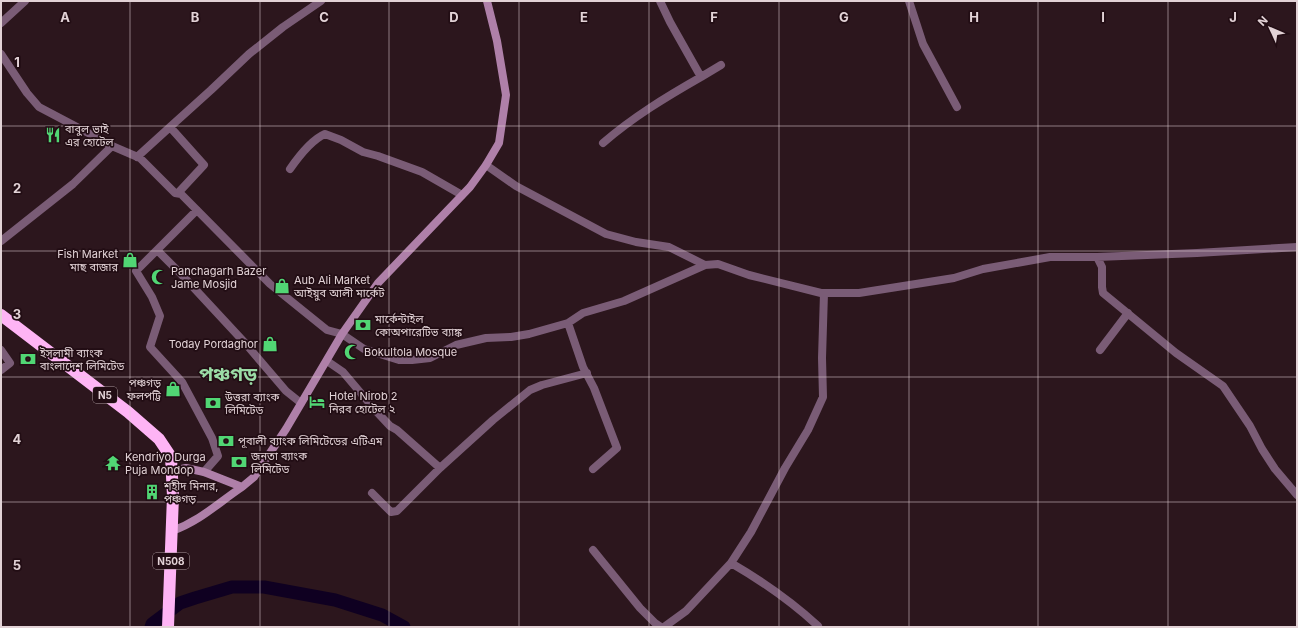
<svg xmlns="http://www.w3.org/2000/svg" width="1298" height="628" viewBox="0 0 1298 628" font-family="Inter,'Noto Sans Bengali',sans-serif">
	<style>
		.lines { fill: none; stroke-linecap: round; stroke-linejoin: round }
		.river { stroke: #0f0021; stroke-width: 13 }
		.street { stroke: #7a5c76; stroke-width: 8 }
		.secondary { stroke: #af80a9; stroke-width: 8 }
		.highway { stroke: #feb4f5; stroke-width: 12 }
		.grid { fill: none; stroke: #e2d2d6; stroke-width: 1; stroke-opacity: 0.55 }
		.labels { text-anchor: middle; stroke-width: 3.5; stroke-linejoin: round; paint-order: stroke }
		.shield { fill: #220d14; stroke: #a8979c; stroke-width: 1 }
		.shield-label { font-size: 10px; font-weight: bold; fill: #e2d2d6 }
		.poi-label { font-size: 11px; fill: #e2d2d6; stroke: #220d14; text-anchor: start }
		.town-label { font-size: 19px; font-weight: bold; fill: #9bdca6; stroke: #220d14 }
		.grid-label { font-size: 13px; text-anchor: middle; font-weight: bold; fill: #e2d2d6; stroke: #220d14; stroke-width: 3.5; stroke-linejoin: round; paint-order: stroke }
	</style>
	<rect width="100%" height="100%" fill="#2c161d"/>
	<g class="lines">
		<path class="river" d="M151 627 152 624 180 603 195 598 232 587H264L335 600 382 615 404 627"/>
		<path class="street" d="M660 1 670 22 701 77 721 65
			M909 1 923 44 957 107
			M1 23 25 1
			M1 54 27 93 39 107 94 136 112 146
			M170 127 211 90 249 54 283 27 321 1
			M603 143C633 117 666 97 701 77
			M137 157 170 127 204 165 178 193
			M486 165 516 186 606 234 636 242 669 247 705 265
			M290 169C299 156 311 140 325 134L341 140 363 152 378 156 422 172 462 195
			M197 210 157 250 181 274 245 343 286 391 301 403
			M1 241 73 184 112 146 140 158 175 193 181 194 270 284 327 330 342 334 364 349 399 360H412L430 358 456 345 486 338 511 337 529 334 568 323 583 367 594 388 617 448 593 469
			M157 250 136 271 152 297 160 316 150 347 182 382 212 438 218 456 204 472
			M1097 257 1197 253 1297 247
			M568 323 583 313 624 301 705 265 718 264 749 275 821 293H859L954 278 983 269 1050 257H1097L1102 267V287L1103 293 1176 353 1223 386 1250 426 1262 449 1275 469 1297 495
			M1 350 10 363 1 370
			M1100 350 1128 313
			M327 361 343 372 376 411 390 426 397 430 440 468 493 420 530 390 542 385 587 373
			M372 493 391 512 397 511 440 468
			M593 550 640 608 655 623 661 627
			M731 563C762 581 792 602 818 626
			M664 627 686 611 731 563 751 532 785 468 808 430 823 397 822 358 824 293"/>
		<path class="secondary" d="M172 471 186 468 204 472 242 487 254 477 286 429 342 334 378 283 470 187 486 165 499 143 506 95 497 41 487 1
			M172 531C200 521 218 503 242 487"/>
		<path class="highway" d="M1 315 128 412 159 439 171 457 173 496 168 627"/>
	</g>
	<path class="grid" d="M130 1V627M260 1V627M389 1V627M519 1V627M649 1V627M779 1V627M909 1V627M1038 1V627M1168 1V627M1 126H1297M1 251H1297M1 377H1297M1 502H1297"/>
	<defs>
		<symbol id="restaurant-bare" viewBox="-9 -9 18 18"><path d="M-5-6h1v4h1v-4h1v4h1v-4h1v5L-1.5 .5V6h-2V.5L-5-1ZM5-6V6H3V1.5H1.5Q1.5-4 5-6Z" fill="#51d674" stroke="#220d14" stroke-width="2.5" paint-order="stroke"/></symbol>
		<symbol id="shop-bare" viewBox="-9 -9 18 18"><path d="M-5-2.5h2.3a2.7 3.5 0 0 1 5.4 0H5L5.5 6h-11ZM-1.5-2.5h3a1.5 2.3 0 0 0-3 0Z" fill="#51d674" stroke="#220d14" stroke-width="2.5" paint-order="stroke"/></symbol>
		<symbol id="mosque-bare" viewBox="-9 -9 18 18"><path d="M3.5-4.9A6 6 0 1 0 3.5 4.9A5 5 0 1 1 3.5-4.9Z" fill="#51d674" stroke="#220d14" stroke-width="2.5" paint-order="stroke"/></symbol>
		<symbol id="bank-bare" viewBox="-9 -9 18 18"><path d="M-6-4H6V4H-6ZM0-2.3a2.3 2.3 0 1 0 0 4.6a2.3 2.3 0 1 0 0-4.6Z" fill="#51d674" stroke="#220d14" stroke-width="2.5" paint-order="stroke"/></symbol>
		<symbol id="hotel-bare" viewBox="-9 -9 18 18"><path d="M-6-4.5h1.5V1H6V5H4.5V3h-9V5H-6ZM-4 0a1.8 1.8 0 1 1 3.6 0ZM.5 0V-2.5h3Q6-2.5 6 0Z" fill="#51d674" stroke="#220d14" stroke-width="2.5" paint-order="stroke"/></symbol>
		<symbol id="temple-bare" viewBox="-9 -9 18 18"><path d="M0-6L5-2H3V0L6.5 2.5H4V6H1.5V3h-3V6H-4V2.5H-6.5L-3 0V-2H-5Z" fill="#51d674" stroke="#220d14" stroke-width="2.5" paint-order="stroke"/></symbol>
		<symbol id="building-bare" viewBox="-9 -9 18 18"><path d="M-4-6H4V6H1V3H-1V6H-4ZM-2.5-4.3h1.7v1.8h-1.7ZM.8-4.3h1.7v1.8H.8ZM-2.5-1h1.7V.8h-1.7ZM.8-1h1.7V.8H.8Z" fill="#51d674" stroke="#220d14" stroke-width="2.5" paint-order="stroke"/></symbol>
	</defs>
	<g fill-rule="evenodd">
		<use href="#restaurant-bare" x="42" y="124" width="22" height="22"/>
		<use href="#shop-bare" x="119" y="249" width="22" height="22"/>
		<use href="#mosque-bare" x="148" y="266" width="22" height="22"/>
		<use href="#shop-bare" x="271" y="275" width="22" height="22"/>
		<use href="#bank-bare" x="352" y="314" width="22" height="22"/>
		<use href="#shop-bare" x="259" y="333" width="22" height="22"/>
		<use href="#mosque-bare" x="341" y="341" width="22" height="22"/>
		<use href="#bank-bare" x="17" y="348" width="22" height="22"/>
		<use href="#shop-bare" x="162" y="378" width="22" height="22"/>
		<use href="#hotel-bare" x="306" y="391" width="22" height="22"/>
		<use href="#bank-bare" x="202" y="392" width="22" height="22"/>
		<use href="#bank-bare" x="215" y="430" width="22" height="22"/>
		<use href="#bank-bare" x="228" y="451" width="22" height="22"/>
		<use href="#temple-bare" x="102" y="452" width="22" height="22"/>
		<use href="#building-bare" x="141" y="481" width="22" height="22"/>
	</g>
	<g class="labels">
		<g class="shield">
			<rect x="93" y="387" width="24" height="16" rx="3"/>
			<rect x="153" y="553" width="36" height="16" rx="3"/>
		</g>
		<g class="shield-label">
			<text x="105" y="399">N5</text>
			<text x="171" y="565">N508</text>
		</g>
		<g class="poi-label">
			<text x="65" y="133">বাবুল ভাই<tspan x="65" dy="13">এর হোটেল</tspan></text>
			<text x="118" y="258" text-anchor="end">Fish Market<tspan x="118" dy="13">মাছ বাজার</tspan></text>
			<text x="171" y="275">Panchagarh Bazer<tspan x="171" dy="13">Jame Mosjid</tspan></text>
			<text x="294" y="284">Aub Ali Market<tspan x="294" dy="13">আইয়ুব আলী মার্কেট</tspan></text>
			<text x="375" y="323">মার্কেন্টাইল<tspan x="375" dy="13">কোঅপারেটিভ ব্যাঙ্ক</tspan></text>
			<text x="258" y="348" text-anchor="end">Today Pordaghor</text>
			<text x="364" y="356">Bokultola Mosque</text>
			<text x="40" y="357">ইসলামী ব্যাংক<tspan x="40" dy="13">বাংলাদেশ লিমিটেড</tspan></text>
			<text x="161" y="387" text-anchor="end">পঞ্চগড়<tspan x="161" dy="13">ফলপট্টি</tspan></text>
			<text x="329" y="400">Hotel Nirob 2<tspan x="329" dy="13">নিরব হোটেল ২</tspan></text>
			<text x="225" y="401">উত্তরা ব্যাংক<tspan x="225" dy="13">লিমিটেড</tspan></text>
			<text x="238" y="445">পূবালী ব্যাংক লিমিটেডের এটিএম</text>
			<text x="251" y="460">জনতা ব্যাংক<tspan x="251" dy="13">লিমিটেড</tspan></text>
			<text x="125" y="461">Kendriyo Durga<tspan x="125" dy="13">Puja Mondop</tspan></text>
			<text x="164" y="490">শহীদ মিনার,<tspan x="164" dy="13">পঞ্চগড়</tspan></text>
		</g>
		<g class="town-label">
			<text x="228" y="381">পঞ্চগড়</text>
		</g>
	</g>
	<g class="grid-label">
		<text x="65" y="22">A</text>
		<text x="195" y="22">B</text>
		<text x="324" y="22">C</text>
		<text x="454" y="22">D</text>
		<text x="584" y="22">E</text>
		<text x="714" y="22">F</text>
		<text x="844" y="22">G</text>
		<text x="974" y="22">H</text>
		<text x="1103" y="22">I</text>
		<text x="1233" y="22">J</text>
		<text x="17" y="67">1</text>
		<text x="17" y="193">2</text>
		<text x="17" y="319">3</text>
		<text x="17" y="444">4</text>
		<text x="17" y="570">5</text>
	</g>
	<rect width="1298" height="628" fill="none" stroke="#e2d2d6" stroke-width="4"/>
	<g transform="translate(1270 28) rotate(314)" stroke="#220d14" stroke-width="3" paint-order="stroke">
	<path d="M0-3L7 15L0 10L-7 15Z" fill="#e2d2d6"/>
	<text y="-6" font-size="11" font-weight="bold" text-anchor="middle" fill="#e2d2d6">N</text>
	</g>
</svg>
